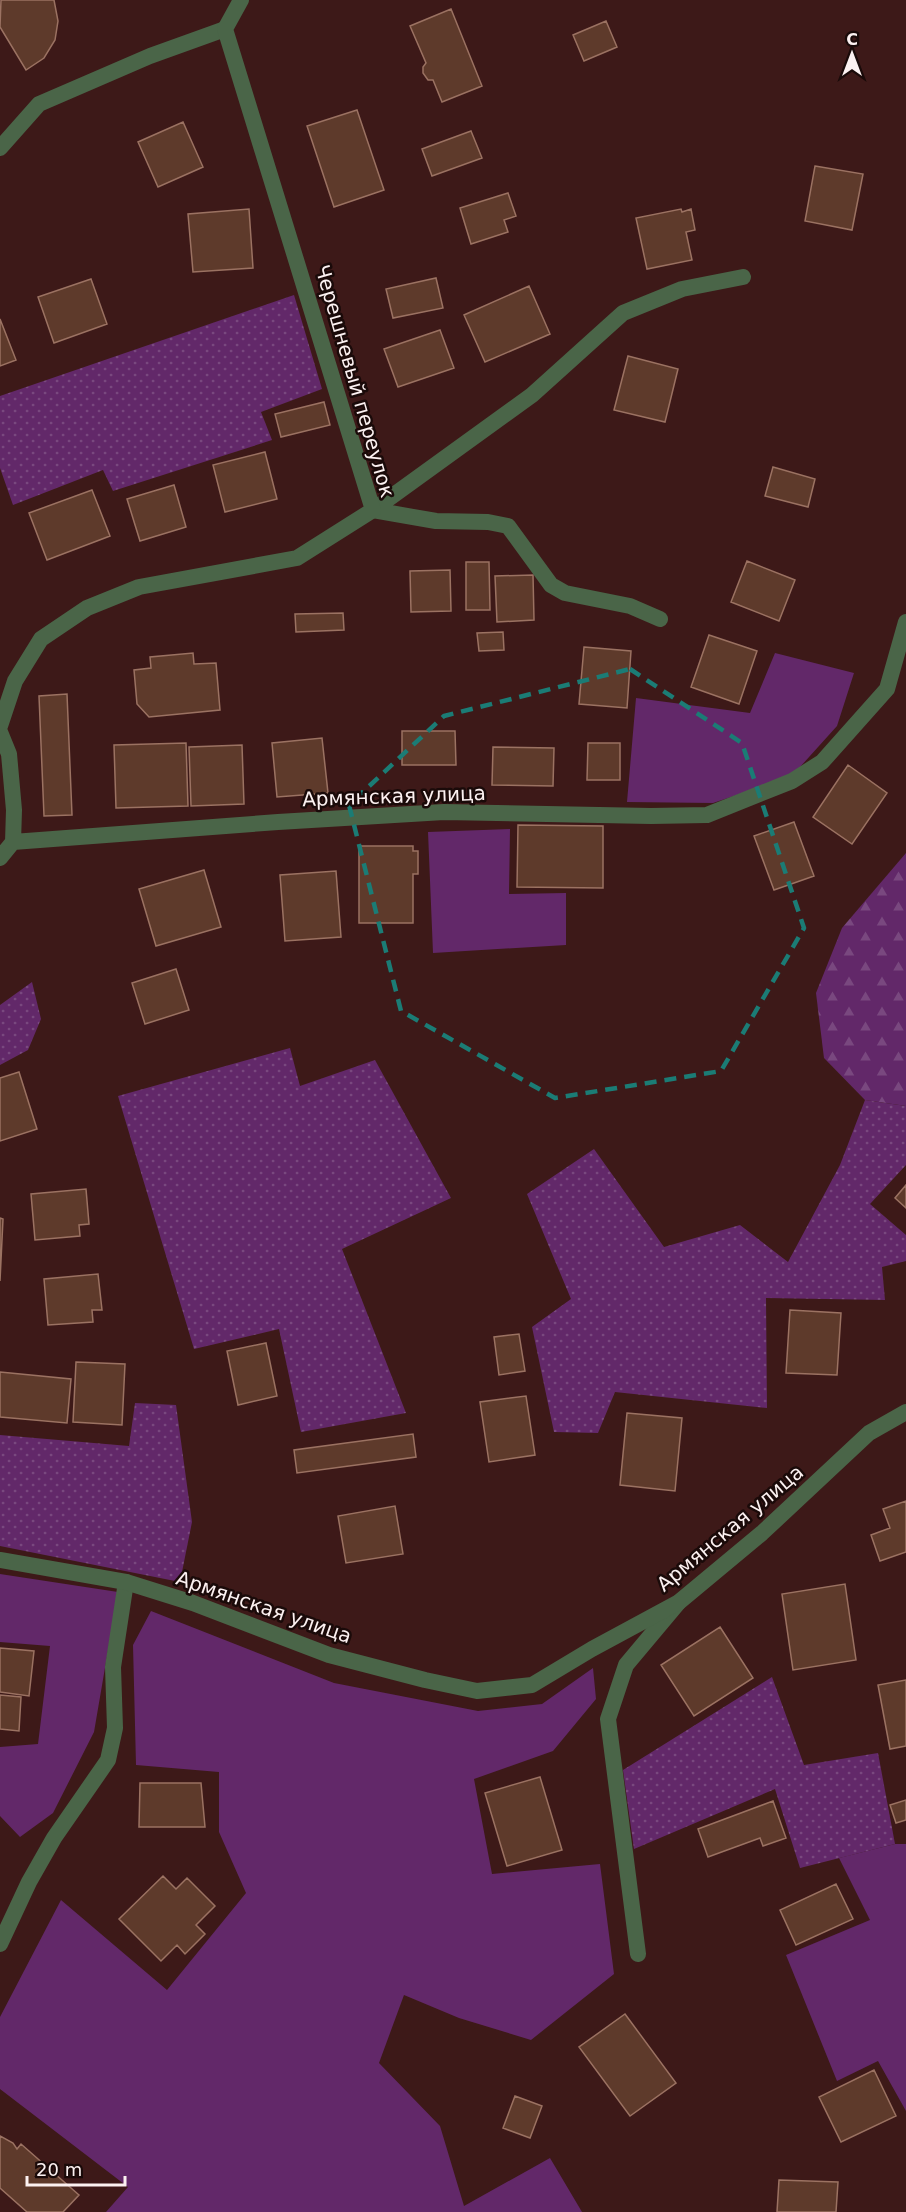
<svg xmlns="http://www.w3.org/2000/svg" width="906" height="2212" viewBox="0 0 906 2212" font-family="'DejaVu Sans',sans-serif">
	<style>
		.grass { fill: #622869 }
		.forest { fill: url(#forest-firs) }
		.park { fill: url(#park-dots) }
		.building { fill: #5e3a2b; stroke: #9b7262; stroke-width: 1.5 }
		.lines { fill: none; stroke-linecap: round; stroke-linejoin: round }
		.service { stroke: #4a6548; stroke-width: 16 }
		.minor { stroke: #4a6548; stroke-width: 16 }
		.tertiary { stroke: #4a6548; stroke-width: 16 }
		.marked { fill: none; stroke: #1b7c75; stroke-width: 4.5; stroke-dasharray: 12 8; stroke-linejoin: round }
		.labels { text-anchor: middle; stroke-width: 5; stroke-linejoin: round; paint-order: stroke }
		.street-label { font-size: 20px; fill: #fcf1f1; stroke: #1a0a09 }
	</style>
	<defs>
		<pattern id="forest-firs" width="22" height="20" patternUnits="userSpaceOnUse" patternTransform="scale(1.5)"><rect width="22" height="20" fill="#622869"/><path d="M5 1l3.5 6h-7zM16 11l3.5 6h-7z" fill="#79487f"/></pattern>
		<pattern id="park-dots" width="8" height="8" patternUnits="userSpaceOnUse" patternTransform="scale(1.5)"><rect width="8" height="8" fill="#622869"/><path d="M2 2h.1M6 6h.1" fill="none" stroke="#79487f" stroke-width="1.8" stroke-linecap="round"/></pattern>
	</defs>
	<rect width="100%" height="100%" fill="#3d1918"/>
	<path class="grass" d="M775 653 854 673 837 726 791 777 713 803 627 802 636 698 750 713Z
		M510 829 509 894 566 893V945L433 953 428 832Z
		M0 1574 118 1592 94 1732 53 1813 20 1837 0 1816V1747L38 1744 50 1646 0 1642Z
		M151 1611 334 1683 478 1711 542 1704 593 1668 596 1699 553 1751 474 1779 492 1874 600 1864 614 1974 531 2040 459 2018 404 1995 379 2063 440 2126 464 2206 550 2158 582 2212H106L128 2187 0 2089V2017L61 1900 167 1990 246 1893 219 1832V1772L136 1765 133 1645Z
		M895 1844H906V2111L878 2061 837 2081 786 1955 870 1920 839 1858Z"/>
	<path class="forest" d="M906 853V1106L865 1100 824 1058 816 993 842 928Z"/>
	<path class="park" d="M294 295 322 389 261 412 272 440 113 491 103 470 13 505 0 468V396Z
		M32 982 41 1019 28 1050 0 1065V1005Z
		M290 1048 300 1086 375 1060 451 1198 342 1249 406 1413 301 1432 279 1329 194 1349 118 1096Z
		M865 1100 906 1106V1165L870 1204 906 1235V1261L882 1267 885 1300 766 1298 767 1408 615 1392 598 1433 554 1432 532 1327 571 1299 527 1194 594 1149 664 1247 740 1225 788 1262 840 1165Z
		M135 1403 176 1405 192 1522 180 1582 0 1546V1435L129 1446Z
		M772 1677 804 1765 878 1753 895 1844 800 1868 775 1789 634 1849 623 1770Z"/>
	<path class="building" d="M1 0H54L58 21 55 40 44 58 26 70 0 27Z
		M451 9 482 86 442 102 433 80H428L423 73V67L426 63 410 26Z
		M606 21 617 47 584 61 573 35Z
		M357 110 384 190 334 207 307 126Z
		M183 122 203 167 158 187 138 142Z
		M471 131 482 158 432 176 422 149Z
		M815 166 863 174 852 230 805 221Z
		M508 193 516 216 504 220 508 232 471 244 460 208Z
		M249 209 253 268 193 272 188 214Z
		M681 209 682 212 691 209 695 230 686 232 692 260 647 269 636 218Z
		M436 278 443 308 393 318 386 289Z
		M91 279 107 324 54 343 38 297Z
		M529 286 550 334 485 362 464 315Z
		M0 319 16 360 0 366Z
		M440 330 454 368 398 387 384 349Z
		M628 356 678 369 665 422 614 410Z
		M324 402 330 425 281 437 275 414Z
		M265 452 277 499 225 512 213 465Z
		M773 467 815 479 808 507 765 496Z
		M174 485 186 527 140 541 127 499Z
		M92 490 110 536 47 560 29 513Z
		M747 561 795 580 779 621 731 602Z
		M466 562H489L490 610H466Z
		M450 570 451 611 411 612 410 571Z
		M533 575 534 620 497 622 495 576Z
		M343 613 344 630 296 632 295 614Z
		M503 632 504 650 479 651 477 633Z
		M709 635 757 651 739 704 691 687Z
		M584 647 631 651 627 708 579 704Z
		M193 653 194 664 216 663 220 710 149 717 137 704 134 670 151 668 150 657Z
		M67 694 72 815 44 816 39 696Z
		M402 731H455L456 765H402Z
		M322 738 328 793 277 797 272 743Z
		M186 743 188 806 116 808 114 745Z
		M588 743H620V780H587Z
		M242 745 244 804 191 806 189 747Z
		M493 747 554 748 553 786 492 785Z
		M848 765 887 793 852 844 813 817Z
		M794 822 814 876 774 890 754 836Z
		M518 825 603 826V888L517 887Z
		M359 846H413V851H418V874H413V923H359Z
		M204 870 221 927 156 946 139 889Z
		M336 871 341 937 285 941 280 875Z
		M176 969 189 1010 145 1024 132 983Z
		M19 1072 37 1129 0 1141V1078Z
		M906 1185V1208L895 1198Z
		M86 1189 89 1224 79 1225 80 1236 35 1240 31 1194Z
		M0 1218 3 1219 0 1281Z
		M98 1274 102 1310H92L93 1322 48 1325 44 1279Z
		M790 1310 841 1313 837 1375 786 1373Z
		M519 1334 525 1371 499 1375 494 1337Z
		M266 1343 277 1396 238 1405 227 1351Z
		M76 1362 125 1364 122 1425 73 1422Z
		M0 1372 71 1379 67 1423 0 1417Z
		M526 1396 535 1455 489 1462 480 1402Z
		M627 1413 682 1418 675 1491 620 1485Z
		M413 1434 416 1457 297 1473 294 1450Z
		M906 1501V1552L880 1561 871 1535 890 1528 883 1509Z
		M395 1506 403 1554 346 1563 338 1516Z
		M845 1584 856 1660 793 1670 782 1594Z
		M720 1627 753 1678 694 1716 661 1665Z
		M0 1648 34 1651 29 1696 0 1692Z
		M906 1680V1746L890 1749 878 1685Z
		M0 1695 21 1697 19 1731 0 1729Z
		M540 1777 562 1850 507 1866 485 1793Z
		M140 1783H201L205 1827H139Z
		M906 1800V1820L896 1823 890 1805Z
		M773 1801 786 1838 763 1846 760 1838 708 1857 698 1829Z
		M163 1876 176 1889 187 1878 215 1906 196 1925 205 1934 185 1954 177 1945 161 1961 119 1919Z
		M836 1884 853 1919 796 1945 780 1910Z
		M625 2014 676 2083 630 2116 579 2047Z
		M874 2070 896 2116 841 2142 819 2097Z
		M515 2096 542 2106 530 2138 503 2128Z
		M0 2136 13 2143 17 2149 21 2144 79 2195 63 2212H27L0 2188Z
		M779 2180 838 2182 836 2212H777Z"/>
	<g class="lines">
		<path class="service" d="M0 148 39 104 150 56 225 29
			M373 510 532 395 623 313 682 289 743 277
			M373 510 436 521 488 522 508 526 551 585 565 593 630 606 660 619
			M638 1954 608 1719 626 1665 678 1603"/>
		<path class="minor" d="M0 726 15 681 41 639 87 608 139 587 297 558 373 510 225 29 241 0
			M0 732 9 754 14 810 13 842
			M0 858 13 842 278 822 444 812 651 816 707 815 792 781 822 762 887 689 906 622
			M0 1944 29 1882 54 1838 108 1760 115 1728 113 1667 126 1582"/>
		<path class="tertiary" d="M0 1560 126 1582 193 1603 329 1655 425 1680 477 1691 532 1685 592 1649 679 1602 762 1533 869 1433 906 1412"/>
	</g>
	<path class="marked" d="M630 669 742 743 804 928 721 1071 555 1098 401 1011 349 805 444 716Z"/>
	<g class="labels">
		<g class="street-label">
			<text transform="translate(355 381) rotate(74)" y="7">Черешневый переулок</text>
			<text transform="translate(394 796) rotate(-2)" y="7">Армянская улица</text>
			<text transform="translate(730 1528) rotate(-40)" y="7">Армянская улица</text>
			<text transform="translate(264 1607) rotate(19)" y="7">Армянская улица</text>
		</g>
	</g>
	<g transform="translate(852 54)" stroke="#1a0a09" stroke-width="4.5" paint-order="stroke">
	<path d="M0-4.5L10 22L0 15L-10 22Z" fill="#fcf1f1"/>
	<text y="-9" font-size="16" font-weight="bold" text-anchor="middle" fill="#fcf1f1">С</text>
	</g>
	<path d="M27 2176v9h98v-9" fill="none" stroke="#fcf1f1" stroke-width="3"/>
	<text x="36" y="2176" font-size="18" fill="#fcf1f1" stroke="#1a0a09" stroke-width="4.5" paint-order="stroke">20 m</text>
</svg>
